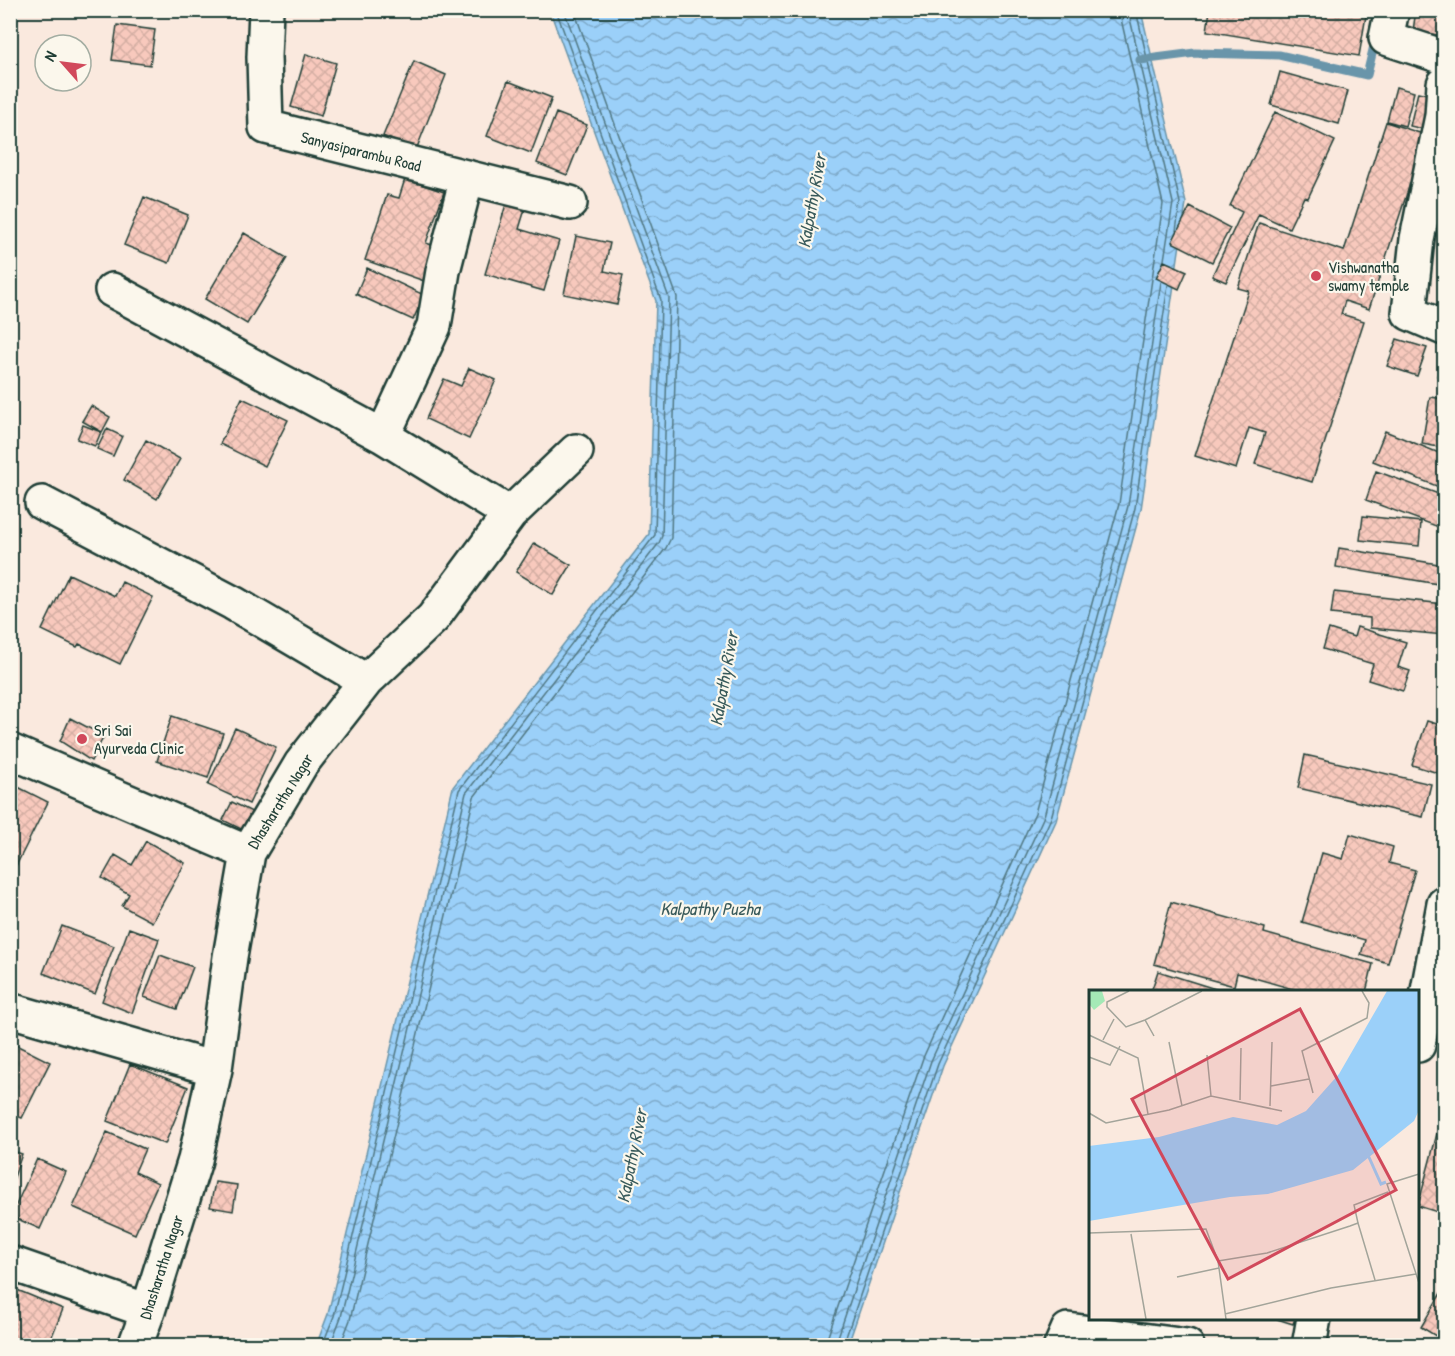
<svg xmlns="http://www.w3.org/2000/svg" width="1455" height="1356" viewBox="0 0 1455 1356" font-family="'Patrick Hand',sans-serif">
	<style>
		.water { fill: url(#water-waves); stroke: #6995aa; stroke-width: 1.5 }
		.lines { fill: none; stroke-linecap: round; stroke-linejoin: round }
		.shore { stroke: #517883; stroke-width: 1.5 }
		.stream { stroke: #6995aa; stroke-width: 9 }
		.building { fill: url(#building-cross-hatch); stroke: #1f3d34; stroke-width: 1.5 }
		.minor-casing { stroke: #1f3d34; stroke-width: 38 }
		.tertiary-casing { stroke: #1f3d34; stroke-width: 38 }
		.minor { stroke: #fbf7ec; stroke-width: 33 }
		.tertiary { stroke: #fbf7ec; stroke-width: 33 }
		.poi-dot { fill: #d1495b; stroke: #fbf7ec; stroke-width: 2 }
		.labels { text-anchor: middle; stroke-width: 4.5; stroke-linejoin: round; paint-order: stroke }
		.street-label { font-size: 16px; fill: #1f3d34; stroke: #fbf7ec }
		.poi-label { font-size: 16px; fill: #1f3d34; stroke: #fbf7ec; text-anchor: start }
		.water-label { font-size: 18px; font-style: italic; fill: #385a5b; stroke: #fbf7ec }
		.inset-river { fill: none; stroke: #9bd0f9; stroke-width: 3 }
		.inset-road { fill: none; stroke: #a2a49a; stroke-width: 1.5 }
		.view { fill: #d1495b; fill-opacity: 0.15; stroke: #d1495b; stroke-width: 3 }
		.inset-edge { fill: none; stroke: #1f3d34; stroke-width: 3 }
	</style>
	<defs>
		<pattern id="water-waves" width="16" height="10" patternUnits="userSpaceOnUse" patternTransform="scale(1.5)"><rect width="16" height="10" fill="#9bd0f9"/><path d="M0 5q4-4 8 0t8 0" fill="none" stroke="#7eaaca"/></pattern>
		<pattern id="building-cross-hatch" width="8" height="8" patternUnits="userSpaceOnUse" patternTransform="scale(1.5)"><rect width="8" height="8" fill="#f8c9bd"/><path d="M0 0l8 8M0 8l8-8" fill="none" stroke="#d4aea3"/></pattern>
	</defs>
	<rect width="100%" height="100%" fill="#fae9de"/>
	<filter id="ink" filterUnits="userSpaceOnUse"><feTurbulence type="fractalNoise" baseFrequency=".0167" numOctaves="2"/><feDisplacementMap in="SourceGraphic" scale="12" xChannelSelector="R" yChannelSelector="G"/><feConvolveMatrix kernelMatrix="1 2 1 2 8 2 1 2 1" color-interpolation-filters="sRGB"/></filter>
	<g filter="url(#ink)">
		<path class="water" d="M550 11H1141L1186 203 1141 509 1056 821 943 1066 848 1345 316 1346 328 1314 453 787 649 534 656 301Z"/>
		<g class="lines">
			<path class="shore" d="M1128 10 1173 203 1164 260
				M1136 10 1180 203 1176 231
				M322 1346 334 1316 459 790 655 535 661 300 556 10
				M330 1346 341 1317 466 793 659 543 662 536 669 298 564 10
				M340 1346 350 1320 474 797 666 548 671 538 677 297 574 10
				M826 1346 828 1336 923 1058 1035 813 1119 504 1163 204 1119 10
				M835 1346 931 1061 1044 816 1128 506 1161 282
				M843 1346 938 1064 1051 818 1135 508 1168 285"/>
			<path class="stream" d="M1140 60 1195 53 1279 55 1367 75 1376 37"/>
		</g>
		<path class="building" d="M1210 10H1367L1359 56 1207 31Z
			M1416 10H1444V36L1413 31Z
			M117 25 155 30 150 65 112 60Z
			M306 54 336 63 321 116 291 107Z
			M414 61 446 75 416 150 383 136Z
			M1280 72 1348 91 1339 124 1271 105Z
			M508 81 552 98 531 153 487 136Z
			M1396 87 1414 92 1405 126 1387 121Z
			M1418 92 1436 96 1428 130 1410 126Z
			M1275 112 1335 141 1308 198 1304 197 1289 228 1259 214 1226 282 1212 276 1242 212 1230 206Z
			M556 113 587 125 567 175 537 163Z
			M1386 122 1426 135 1369 309 1345 301 1341 314 1364 321 1312 482 1255 464 1265 433 1249 428 1236 469 1195 456 1249 291 1238 288 1259 223 1344 251Z
			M405 179 444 192 426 243 453 252 441 287 365 260 387 195 399 198Z
			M144 197 188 215 169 263 124 245Z
			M507 201 526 206 519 229 559 241 544 291 485 274Z
			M1190 207 1230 228 1212 262 1172 242Z
			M244 233 287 258 247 324 205 299Z
			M576 236 610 243 604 271 623 275 617 305 564 294Z
			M1164 261 1187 271 1179 289 1156 278Z
			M367 268 424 295 413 320 356 294Z
			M1397 339 1427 348 1417 376 1387 366Z
			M1444 361V380L1437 376Z
			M469 368 496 380 469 439 426 419 444 379 461 386Z
			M1430 397 1444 399V448L1422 444Z
			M242 398 288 420 265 466 220 444Z
			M91 406 110 417 102 432 82 421Z
			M83 425 101 432 95 446 77 439Z
			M107 429 122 436 113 456 97 449Z
			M1385 431 1444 455V489L1373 461Z
			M146 440 180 459 157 499 124 480Z
			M1376 471 1444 496V529L1366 500Z
			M1363 516 1421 522 1419 546 1360 540Z
			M534 543 571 565 553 595 516 572Z
			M1339 548 1444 565V585L1336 567Z
			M69 574 115 596 122 582 153 597 120 664 79 644 77 647 42 630Z
			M1334 592 1444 604V635L1370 628V618L1331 614Z
			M1357 627 1406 642 1398 667 1410 671 1403 691 1368 680 1373 664 1323 649 1329 629 1354 637Z
			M172 716 223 733 208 778 157 761Z
			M70 718 104 736 91 761 60 741Z
			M1427 721 1444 726V753L1438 773 1412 765Z
			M235 728 276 747 249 804 208 785Z
			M1305 755 1431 784 1423 817 1298 788Z
			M10 783 48 802 13 872 10 870Z
			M232 802 256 814 247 832 223 820Z
			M1350 834 1393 847 1389 863 1415 870 1388 963 1361 955 1365 940 1302 922 1322 853 1343 859Z
			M146 841 185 863 152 922 122 906 129 894 102 878 115 855 132 865Z
			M1171 902 1265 928 1264 933 1373 964 1366 992H1303L1237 973 1234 986 1154 964Z
			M62 926 114 946 95 994 43 973Z
			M129 928 159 939 132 1013 102 1001Z
			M160 955 193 967 177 1009 144 997Z
			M1158 971 1225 992H1151Z
			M10 1042 50 1062 22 1118 10 1113Z
			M130 1064 188 1087 165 1144 107 1121Z
			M1444 1107V1214L1418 1206Z
			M107 1132 145 1149 135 1172 158 1183 135 1234 73 1207Z
			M10 1150 22 1154 10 1189Z
			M37 1159 66 1172 40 1229 11 1216Z
			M215 1182 237 1185 233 1211 210 1207Z
			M10 1287 63 1309 48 1346H10Z
			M1444 1288V1341L1421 1327Z
			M1274 1318H1295L1293 1324Z"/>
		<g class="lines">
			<defs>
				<path id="minor" d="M266 10 264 57 266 127 570 203
					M1444 84 1442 116 1417 239 1409 313 1444 328
					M112 290 383 436 510 514
					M383 436 434 326 443 271 467 177
					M42 503 233 603 366 681
					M10 751 248 853
					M10 1010 215 1069
					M1418 1045 1444 904
					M10 1263 148 1311
					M135 1346 148 1311 195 1160 215 1069 230 957 248 853 301 764 366 681 433 618 510 514 576 451
					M1061 1346 1068 1330 1187 1346
					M1309 1346 1314 1318"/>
				<path id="tertiary" d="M1392 10 1386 38 1444 57"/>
			</defs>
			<use href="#minor" class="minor-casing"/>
			<use href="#tertiary" class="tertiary-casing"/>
			<use href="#minor" class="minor"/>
			<use href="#tertiary" class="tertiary"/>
		</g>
	</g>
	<g class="poi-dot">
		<circle cx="1316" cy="276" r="6"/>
		<circle cx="82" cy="739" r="6"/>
	</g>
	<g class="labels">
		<g class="street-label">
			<text transform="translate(361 151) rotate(14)" y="6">Sanyasiparambu Road</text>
			<text transform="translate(280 801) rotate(-58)" y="6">Dhasharatha Nagar</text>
			<text transform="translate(161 1267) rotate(-72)" y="6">Dhasharatha Nagar</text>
		</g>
		<g class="poi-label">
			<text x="1328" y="273">Vishwanatha<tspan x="1328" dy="18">swamy temple</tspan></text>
			<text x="94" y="736">Sri Sai<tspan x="94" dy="18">Ayurveda Clinic</tspan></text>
		</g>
		<g class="water-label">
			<text transform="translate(812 201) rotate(-80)" y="6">Kalpathy River</text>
			<text transform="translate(724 679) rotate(-80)" y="6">Kalpathy River</text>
			<text x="710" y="915">Kalpathy Puzha</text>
			<text transform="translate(632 1156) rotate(-79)" y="6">Kalpathy River</text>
		</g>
	</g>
	<g transform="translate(1089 990)">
		<rect width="330" height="330" fill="#fae9de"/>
		<path d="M0 1H13L16 11 5 20 0 14Z" fill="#a4e9b6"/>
		<path d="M298 1H330V120L325 131 264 180 179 204 141 207 0 231V156L70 147 144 127 188 135 217 121 250 84Z" fill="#9bd0f9"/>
		<path class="inset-river" d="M279 165 292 194 297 192"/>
		<path class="inset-road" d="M40 1 18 12V17L37 37 56 30 65 46M56 30 113 1M0 45 49 68 59 124M14 50 25 29M80 52 93 116M118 65 122 106M0 67 21 75 31 56M182 96 220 89M224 103 213 61 278 28 280 13 273 1M151 110 152 58M181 116 183 52M0 123 17 133 80 120 122 106 193 121M330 184 298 194 330 293M269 233 286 290M0 243 117 239 129 271 137 329M42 244 57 329M129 271 178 263 261 236 269 233 265 215 299 202M88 287 130 278M136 324 242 298 327 284"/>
		<path class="view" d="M211 19 307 200 139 289 43 109Z"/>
		<rect width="330" height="330" class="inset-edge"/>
	</g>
	<rect width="1455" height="1356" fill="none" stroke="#fbf7ec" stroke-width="36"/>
	<rect x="18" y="18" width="1419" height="1320" fill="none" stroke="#1f3d34" stroke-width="2" filter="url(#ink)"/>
	<g transform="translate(63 63) rotate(298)"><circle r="28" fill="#fbf7ec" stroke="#a3ada2" stroke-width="1.5"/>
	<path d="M0-4.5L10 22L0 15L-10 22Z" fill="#d1495b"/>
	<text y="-9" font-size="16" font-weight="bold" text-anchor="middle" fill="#1f3d34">N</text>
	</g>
</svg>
